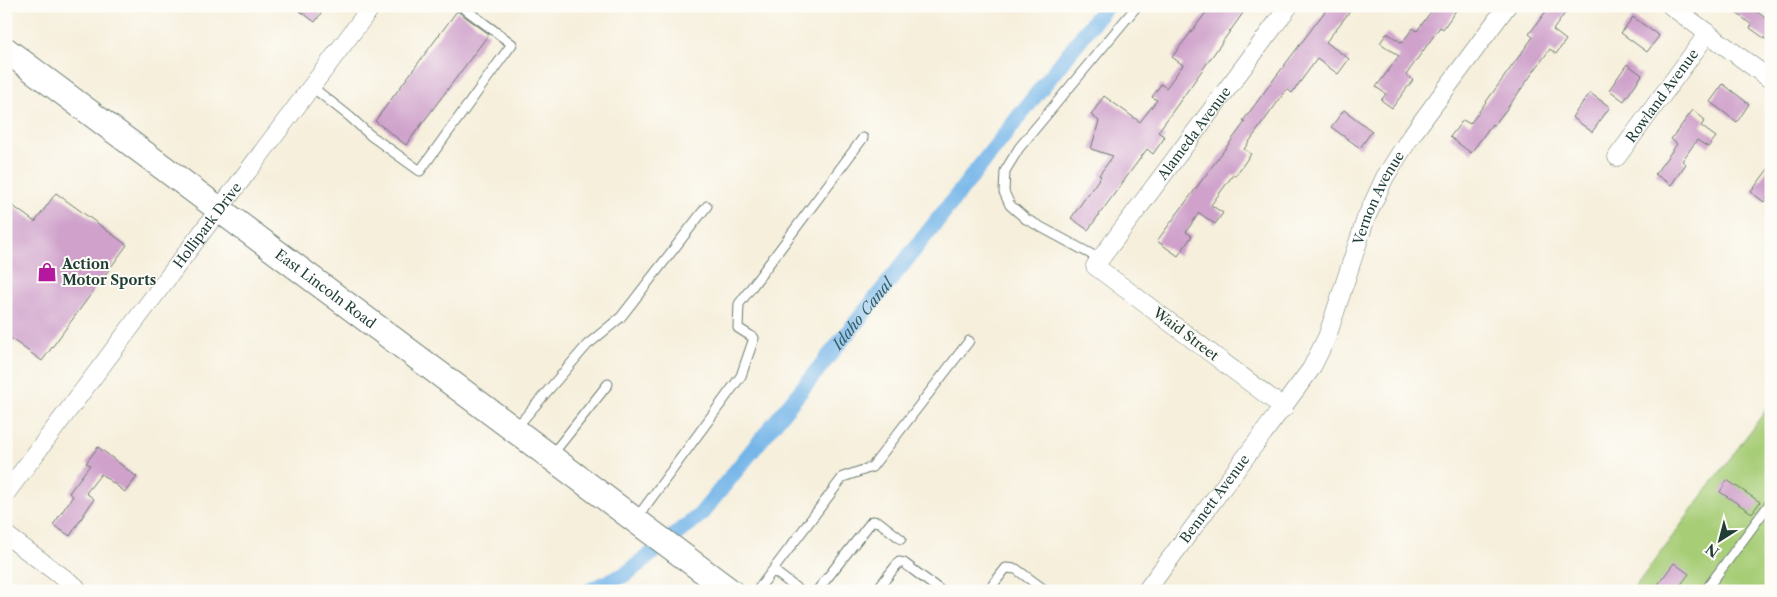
<svg xmlns="http://www.w3.org/2000/svg" width="1777" height="597" viewBox="0 0 1777 597" font-family="'Libre Caslon Text',serif">
	<style>
		.green { fill: #a7cd77; stroke: #638556 }
		.lines { fill: none; stroke-linecap: round; stroke-linejoin: round }
		.canal { stroke: #74b5e8; stroke-width: 16 }
		.building { fill: #cfa1cb }
		.service-casing { stroke: #6a7b6f; stroke-width: 11 }
		.minor-casing { stroke: #6a7b6f; stroke-width: 19 }
		.secondary-casing { stroke: #6a7b6f; stroke-width: 27 }
		.service { stroke: #fff; stroke-width: 9 }
		.minor { stroke: #fff; stroke-width: 18 }
		.secondary { stroke: #fff; stroke-width: 25 }
		.labels { text-anchor: middle; stroke-width: 4; stroke-linejoin: round; paint-order: stroke }
		.street-label { font-size: 14px; fill: #1f3d34; stroke: #fdfcf7 }
		.poi-label { font-size: 14px; font-weight: bold; fill: #1f3d34; stroke: #fdfcf7; text-anchor: start }
		.water-label { font-size: 15px; font-style: italic; fill: #39616a; stroke: #fdfcf7 }
	</style>
	<rect width="100%" height="100%" fill="#fdfcf7"/>
	<filter id="ink" filterUnits="userSpaceOnUse"><feTurbulence type="fractalNoise" baseFrequency=".02" numOctaves="2"/><feDisplacementMap in="SourceGraphic" scale="10" xChannelSelector="R" yChannelSelector="G"/><feConvolveMatrix kernelMatrix="1 2 1 2 8 2 1 2 1" color-interpolation-filters="sRGB"/></filter>
	<filter id="wash" filterUnits="userSpaceOnUse"><feTurbulence type="fractalNoise" baseFrequency=".0096" numOctaves="4" result="noise"/><feDisplacementMap in="SourceGraphic" scale="20" xChannelSelector="R" yChannelSelector="G"/><feGaussianBlur stdDeviation="1.12" result="paint"/><feColorMatrix in="noise" values="0 0 0 0 0 0 0 0 0 0 0 0 0 0 0 0 0 1.4 0 .05"/><feComposite in="paint" operator="in"/></filter>
	<g filter="url(#wash)">
		<rect width="100%" height="100%" fill="#f6efdc"/>
		<path class="green" d="M1771 403V591H1632L1769 406Z"/>
		<g class="lines">
			<path class="canal" id="s1" d="M589 591 626 574 700 515 888 283 1106 6"/>
		</g>
		<g id="blocks">
			<path class="building" d="M293 6H326L315 22Z
				M1211 6H1248L1158 132 1165 137 1153 154 1147 149 1088 230 1071 218 1101 176 1099 175 1113 156 1091 149 1099 121 1091 115 1104 96 1140 122 1157 100 1152 97 1161 84 1166 88 1183 65 1172 57Z
				M1329 6H1354L1326 42 1349 59 1338 74 1317 59 1292 93 1287 89 1244 149 1251 154 1235 176 1233 175 1211 205 1223 213 1215 224 1199 213 1186 232 1192 236 1178 256 1157 241 1245 122 1243 121 1262 95Z
				M1435 6H1459L1443 29 1440 27 1406 75 1413 80 1392 108 1381 100 1386 94 1376 87 1399 56 1380 43 1387 33 1402 43 1413 28 1417 31Z
				M1550 6H1570L1553 30 1566 40 1556 54 1550 49 1506 110 1494 125 1492 124 1471 153 1450 137 1463 120 1470 124 1533 37 1529 34Z
				M1727 6H1749L1771 22V43L1750 28 1752 25Z
				M457 11 489 34 406 145 375 121Z
				M1633 17 1659 36 1647 52 1621 33Z
				M1627 64 1642 75 1624 101 1609 90Z
				M1723 84 1749 104 1737 122 1710 102Z
				M1590 93 1610 107 1592 132 1572 117Z
				M1344 110 1372 131 1360 148 1331 127Z
				M1693 110 1705 120 1701 126 1716 137 1708 147 1697 140 1682 161 1686 164 1671 185 1655 174 1677 144 1671 139Z
				M1771 165V193L1764 202 1751 192Z
				M56 193 127 245 42 361 6 335V201L35 222Z
				M98 447 137 477 125 492 101 474 86 493 94 499 70 536 53 525 73 496 69 493 90 465 86 463Z
				M1727 480 1760 502 1752 513 1720 492Z
				M1674 563 1689 574 1676 591H1653Z"/>
		</g>
	</g>
	<g filter="url(#ink)">
		<use href="#blocks" fill-opacity="0" stroke="#6a7b6f" stroke-width="1"/>
		<g class="lines">
			<defs>
				<path id="service" d="M312 87 349 116 370 135 420 171 512 44 461 6
					M1100 259 1026 219 1010 205 1004 192 1005 171 1019 148 1137 6
					M515 429 587 345 621 317 707 206
					M551 456 608 384
					M636 519 741 376 754 338 738 328 739 304 863 138
					M773 570 843 477 872 467 969 341
					M757 591 773 570 800 591
					M817 591 872 521 879 522 901 539
					M876 591 899 562 904 563 941 591
					M988 591 1006 568 1016 569 1046 591
					M1705 591 1771 502"/>
				<g id="minor">
					<path d="M1671 6 1771 80"/>
					<path id="s2" d="M1617 157 1708 33"/>
					<path id="s3" d="M1284 408 1095 266 1289 6"/>
					<path id="s4" d="M6 493 372 6"/>
					<path d="M6 535 76 587"/>
					<path id="s5" d="M1146 591 1311 369 1327 337 1366 218 1385 177 1411 136 1507 6"/>
				</g>
				<g id="secondary">
					<path id="s6" d="M6 50 730 591"/>
				</g>
			</defs>
			<use href="#service" class="service-casing"/>
			<use href="#minor" class="minor-casing"/>
			<use href="#secondary" class="secondary-casing"/>
			<use href="#service" class="service"/>
			<use href="#minor" class="minor"/>
			<use href="#secondary" class="secondary"/>
		</g>
	</g>
	<defs>
		<symbol id="shop-bare" viewBox="-9 -9 18 18"><path d="M-5-2.5h2.3a2.7 3.5 0 0 1 5.4 0H5L5.5 6h-11ZM-1.5-2.5h3a1.5 2.3 0 0 0-3 0Z" fill="#b5179e" stroke="#fdfcf7" stroke-width="2.5" paint-order="stroke"/></symbol>
	</defs>
	<g fill-rule="evenodd">
		<use href="#shop-bare" x="33" y="258" width="28" height="28"/>
	</g>
	<g class="labels">
		<g class="street-label">
			<text dy="5" stroke="none"><textPath href="#s2" startOffset="76">Rowland Avenue</textPath></text>
			<text dy="5" stroke="none"><textPath href="#s3" startOffset="402">Alameda Avenue</textPath></text>
			<text dy="5" stroke="none"><textPath href="#s5" startOffset="461">Vernon Avenue</textPath></text>
			<text dy="5" stroke="none"><textPath href="#s4" startOffset="335">Hollipark Drive</textPath></text>
			<text dy="5" stroke="none"><textPath href="#s6" startOffset="399">East Lincoln Road</textPath></text>
			<text transform="translate(1186 334) rotate(37)" y="5">Waid Street</text>
			<text dy="5" stroke="none"><textPath href="#s5" startOffset="115">Bennett Avenue</textPath></text>
		</g>
		<g class="poi-label">
			<text x="62" y="269">Action<tspan x="62" dy="16">Motor Sports</tspan></text>
		</g>
		<g class="water-label">
			<text dy="5" stroke="none"><textPath href="#s1" startOffset="394">Idaho Canal</textPath></text>
		</g>
	</g>
	<rect width="1777" height="597" fill="none" stroke="#fdfcf7" stroke-width="25"/>
	<g transform="translate(1720 540) rotate(216)" stroke="#fdfcf7" stroke-width="4" paint-order="stroke">
	<path d="M0-4L9 19L0 12L-9 19Z" fill="#1f3d34"/>
	<text y="-8" font-size="14" font-weight="bold" text-anchor="middle" fill="#1f3d34">N</text>
	</g>
</svg>
